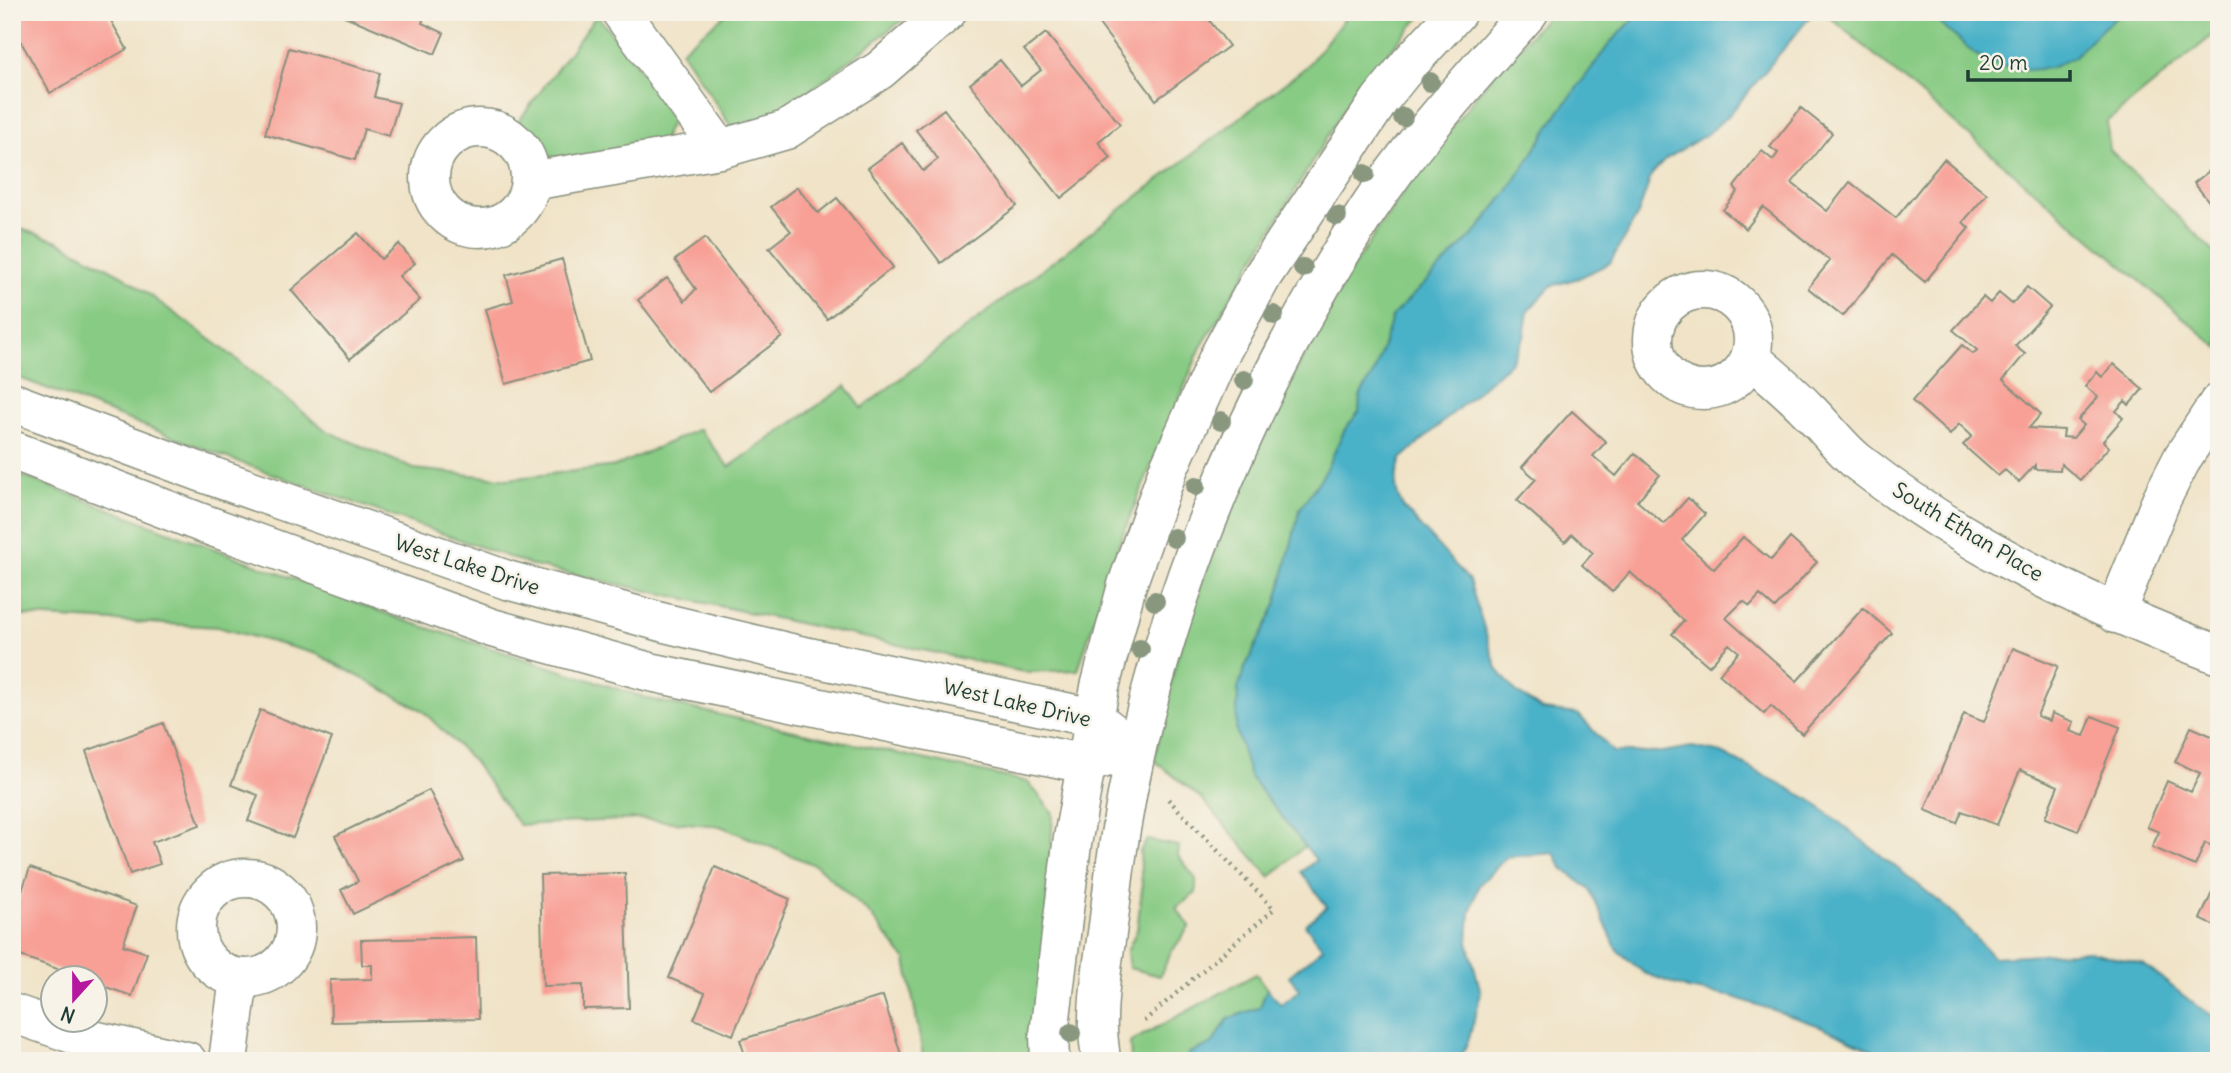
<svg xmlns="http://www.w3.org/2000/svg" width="2231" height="1073" viewBox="0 0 2231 1073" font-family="Delius,sans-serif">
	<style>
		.green { fill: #88cb84; stroke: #54845c; stroke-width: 2 }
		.water { fill: #49b1c8; stroke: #34777e; stroke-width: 2 }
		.building { fill: #f8a096 }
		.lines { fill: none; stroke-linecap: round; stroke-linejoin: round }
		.minor-casing { stroke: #88907e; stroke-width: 41 }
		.path { stroke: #88907e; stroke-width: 4.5; stroke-dasharray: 2 5; stroke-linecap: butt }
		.minor { stroke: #fff; stroke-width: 38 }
		.tree { fill: #89977f }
		.labels { text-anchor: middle; stroke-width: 5; stroke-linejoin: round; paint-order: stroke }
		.street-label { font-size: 21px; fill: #1f3d34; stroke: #f7f3e8 }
	</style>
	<rect width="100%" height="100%" fill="#f7f3e8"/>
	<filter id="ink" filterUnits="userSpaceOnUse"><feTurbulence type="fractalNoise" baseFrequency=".0143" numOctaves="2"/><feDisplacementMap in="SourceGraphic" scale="14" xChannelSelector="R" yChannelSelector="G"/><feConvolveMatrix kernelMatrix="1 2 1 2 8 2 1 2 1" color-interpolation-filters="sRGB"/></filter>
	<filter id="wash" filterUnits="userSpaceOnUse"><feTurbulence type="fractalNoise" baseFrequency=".00686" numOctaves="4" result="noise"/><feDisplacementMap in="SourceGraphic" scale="28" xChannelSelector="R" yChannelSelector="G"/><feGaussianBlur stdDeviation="1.57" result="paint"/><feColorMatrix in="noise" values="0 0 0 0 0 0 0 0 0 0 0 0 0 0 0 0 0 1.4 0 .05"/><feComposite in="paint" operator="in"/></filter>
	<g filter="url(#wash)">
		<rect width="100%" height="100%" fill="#f0e3c7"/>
		<path class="green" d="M729 12H913L790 106 733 130 681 50Z
			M1350 12H1425L1359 84 1200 349 1118 546 1078 670 1024 672 534 566 233 460 12 375V226L58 241 125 277 222 348 327 431 414 469 509 479 616 466 699 429 729 467 846 386 862 408 1306 67Z
			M1551 12H1641L1611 42 1508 191 1475 233 1393 315 1375 371 1360 396 1359 412 1345 429 1325 472 1300 509 1276 605 1244 669 1250 777 1305 846 1270 877 1202 799 1154 760 1176 661 1206 570 1263 438 1295 373 1350 271 1418 171 1483 87Z
			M1824 12H1863L1868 16 1911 13 1937 21 1976 55 2004 67 2103 28 2123 12H2219V30L2107 122 2109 149 2219 257V348Z
			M597 15 675 113 661 145 605 157H549L518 122Z
			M12 472 400 619 653 700 1028 782 1053 813 1039 1061H924L906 960 868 912 817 866 720 826 641 819 519 825 473 761 422 710 317 654 217 627 12 615Z
			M1147 840 1179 846 1178 856 1196 879V893L1176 908 1190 926 1170 954 1160 976 1129 968 1127 951 1137 930 1142 889 1140 851Z
			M1256 974 1267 989 1260 1007 1228 1019 1212 1044 1189 1053 1186 1061H1131L1130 1042Z"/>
		<path class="water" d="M1641 12H1814L1729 115 1707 134 1665 160 1652 174 1638 214 1610 263 1579 278 1551 286 1528 311 1524 338 1511 362 1401 459C1395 478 1393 490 1403 507L1469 580 1497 669 1516 692 1543 710 1578 714 1613 752H1662L1692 747 1722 753 1811 800 1950 910 1993 957 2088 951 2143 964 2197 1006 2219 1019V1061H1917L1883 1055 1820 1026 1734 997 1688 989 1644 973 1617 950 1590 890 1562 868 1554 853 1507 857 1479 885 1470 913 1468 942 1481 993 1468 1042 1459 1061H1186L1188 1054 1212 1044 1228 1019 1260 1007 1267 989 1281 1004 1300 990 1289 976 1323 948 1305 925 1327 907 1301 872 1316 860 1250 777 1236 730 1238 689 1244 670 1276 605 1300 509 1325 472 1345 429 1359 412 1360 396 1375 371 1393 315 1475 233 1508 191 1559 112 1611 42Z
			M1863 12H2123L2103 28 2074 57 2051 68 2028 70 2004 67 1976 55 1937 21 1911 13 1868 16Z"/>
		<g id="blocks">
			<path class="building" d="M28 12H106L127 49 50 93 12 26V21Z
				M335 12H426L422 23 444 33 435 54Z
				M1098 12H1203L1229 46 1156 100 1093 16Z
				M1046 33 1120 124 1098 142 1111 158 1061 198 970 84 1000 60 1021 86 1041 70 1024 50Z
				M289 48 380 73 374 97 399 103 389 136 364 129 355 160 265 134Z
				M1801 108 1832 133 1792 183 1827 211 1850 182 1896 218 1944 159 1987 194 1963 222 1969 228 1925 282 1892 255 1843 316 1808 288 1830 261 1763 207 1746 229 1723 210 1738 191 1734 187 1762 151 1773 160 1778 153 1770 147Z
				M944 109 1017 206 941 263 868 168 902 143 923 171 938 159 916 130Z
				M2219 163V214L2194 183Z
				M797 187 818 213 837 198 893 267 827 319 769 248 791 231 771 207Z
				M358 233 381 259 399 244 415 263 399 276 420 300 350 359 291 290Z
				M705 238 782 337 709 392 638 300 667 278 685 301 696 289 675 260Z
				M562 259 590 361 506 384 485 309 513 301 506 275Z
				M2027 287 2050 307 2015 346 2025 354 2003 380 2041 414 2029 428 2064 430 2063 437 2073 438 2084 425 2078 420 2098 397 2085 386 2097 372 2102 377 2114 364 2143 389 2129 405 2125 401 2116 411 2123 418 2103 441 2109 447 2080 480 2061 464 2060 470 2035 469V465L2019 482 2005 470 1998 476 1963 445 1972 436 1959 424 1950 435 1912 401 1962 345 1973 354 1977 350 1953 330 1983 297 1990 303 1999 293 2012 304Z
				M1572 411 1606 442 1593 456 1616 476 1635 453 1660 475 1637 501 1664 524 1688 498 1705 514 1682 540 1714 569 1743 537 1771 560 1790 538 1817 562 1775 608 1760 595 1750 606 1743 601 1726 618 1797 681 1863 608 1892 633 1802 734 1771 706 1764 714 1719 674 1739 652 1729 644 1709 666 1672 634 1684 621 1630 572 1612 592 1582 565 1593 553 1572 534 1565 542 1517 500 1536 479 1522 467Z
				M2013 648 2058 666 2037 716 2050 721 2052 713 2074 722 2070 731 2084 736 2092 716 2120 727 2078 831 2045 818 2058 786 2020 770 1997 825 1962 811 1957 823 1925 810 1964 714 1984 722Z
				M260 710 332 738 293 838 248 821 258 795 231 785Z
				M163 723 200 825 152 842 160 864 130 874 86 751Z
				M2191 727 2219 739 2216 750 2219 752V849L2205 843 2195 866 2152 847 2159 832 2147 827 2167 781 2191 792 2200 773 2175 762Z
				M429 790 464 861 353 914 341 890 358 881 335 836Z
				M715 867 790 899 733 1035 694 1019 705 993 669 978Z
				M30 868 137 906 123 945 147 953 132 996 94 983V978H83L12 953V919Z
				M625 873 629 1008 583 1009V985L543 986 540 875Z
				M2216 884 2219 886V928L2200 919Z
				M476 937 478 1019 331 1022 330 980 372 979V965H362L361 940Z
				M883 996 903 1061H747L740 1040Z"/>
		</g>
	</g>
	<g filter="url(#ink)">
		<use href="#blocks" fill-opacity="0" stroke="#88907e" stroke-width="2"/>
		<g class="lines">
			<defs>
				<path id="minor" d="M621 12 720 149
					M430 178a50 50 0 1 1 100 0a50 50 0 1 1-100 0Z
					M531 181 720 149 786 130 880 70 947 12
					M1653 340a50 50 0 1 1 100 0a50 50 0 1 1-100 0Z
					M1751 358C1769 374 1789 390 1806 408 1824 425 1839 447 1858 462 1966 547 2091 606 2219 655
					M12 402 203 473 507 580 665 623 795 654 1094 718 1135 749
					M12 450 199 522 492 628 650 672 1085 764 1135 749
					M2115 614 2162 498 2183 457 2219 402
					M196 928a50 50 0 1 1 100 0a50 50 0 1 1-100 0Z
					M12 1013 84 1038 187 1061
					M228 1061 239 978
					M1050 1061 1049 1034 1072 844 1100 687 1127 585 1168 470 1219 356 1263 275 1380 100 1409 64 1457 12
					M1101 1061C1100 1047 1097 1033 1098 1020 1098 984 1106 946 1110 910 1136 663 1232 419 1367 211 1414 139 1473 76 1529 12"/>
			</defs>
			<use href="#minor" class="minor-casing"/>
			<path class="path" d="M1144 1021 1274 909 1167 798"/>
			<use href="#minor" class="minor"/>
		</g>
		<g class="tree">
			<circle cx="1430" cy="82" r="10"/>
			<circle cx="1403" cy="117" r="10"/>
			<circle cx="1365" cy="174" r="10"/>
			<circle cx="1337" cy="216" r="10"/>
			<circle cx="1303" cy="268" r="10"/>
			<circle cx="1274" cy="315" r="10"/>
			<circle cx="1244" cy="380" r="10"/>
			<circle cx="1221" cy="421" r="10"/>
			<circle cx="1196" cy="486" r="10"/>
			<circle cx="1174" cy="538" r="10"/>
			<circle cx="1155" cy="601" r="10"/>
			<circle cx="1140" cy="649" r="10"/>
			<circle cx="1071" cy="1033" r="10"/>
		</g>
	</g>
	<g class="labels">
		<g class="street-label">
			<text transform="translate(1968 532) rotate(31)" y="7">South Ethan Place</text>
			<text transform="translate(467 565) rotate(18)" y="7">West Lake Drive</text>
			<text transform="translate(1017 703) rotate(13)" y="7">West Lake Drive</text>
		</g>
	</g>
	<rect width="2231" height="1073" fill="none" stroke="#f7f3e8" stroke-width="42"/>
	<g transform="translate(74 999) rotate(201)"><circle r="33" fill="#f7f3e8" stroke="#a1aaa0" stroke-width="2"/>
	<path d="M0-5L12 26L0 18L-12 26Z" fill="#b5179e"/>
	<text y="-10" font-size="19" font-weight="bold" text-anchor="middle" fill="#1f3d34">N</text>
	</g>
	<path d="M1968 70v10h102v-10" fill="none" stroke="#1f3d34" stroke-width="3.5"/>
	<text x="1979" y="70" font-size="21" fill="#1f3d34" stroke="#f7f3e8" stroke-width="5" paint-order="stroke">20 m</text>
</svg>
